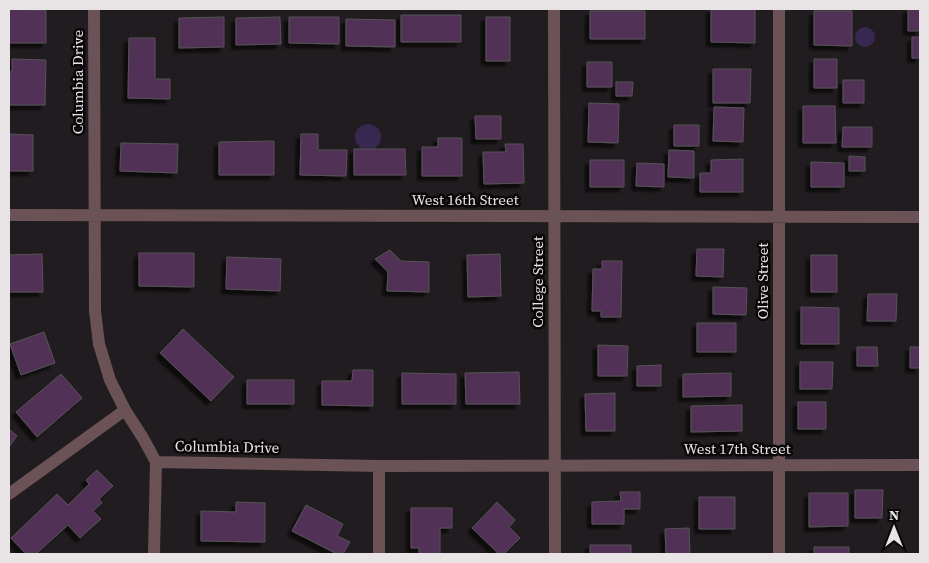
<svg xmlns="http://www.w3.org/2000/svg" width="929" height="563" viewBox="0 0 929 563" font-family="'Source Serif 4',serif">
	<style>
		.water { fill: #362850 }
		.building { fill: #513257; stroke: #565357; filter: url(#shadow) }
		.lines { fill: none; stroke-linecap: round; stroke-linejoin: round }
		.minor { stroke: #6a5256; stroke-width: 12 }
		.tertiary { stroke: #6a5256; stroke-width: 12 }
		.labels { text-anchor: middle; stroke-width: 5; stroke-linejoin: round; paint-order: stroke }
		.street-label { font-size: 15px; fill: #e8e4e6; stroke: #090708 }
	</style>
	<defs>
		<filter id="shadow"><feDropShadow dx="-4.5" dy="4.5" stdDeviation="1" flood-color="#0009"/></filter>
	</defs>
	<rect width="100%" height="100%" fill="#211c1f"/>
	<path class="water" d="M855 37a10 10 0 1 1 20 0a10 10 0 1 1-20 0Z
		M355 137a13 13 0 1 1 26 0a13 13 0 1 1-26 0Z"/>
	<path class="building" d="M9 9H31V10H46V43H9Z
		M711 9H755V43L711 42Z
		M908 9H920V31H908Z
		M590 11H645V39H590Z
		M814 11H852V46L814 45Z
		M401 15H461V42H401Z
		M224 17V47L179 48V18Z
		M280 17 281 44 236 45V18Z
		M289 17H339V44L289 43Z
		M486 17H510V61H486Z
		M346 19 395 20V47L346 46Z
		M912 37H920V58H912Z
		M129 38H155V79H170V99L128 98Z
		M12 59 46 60 45 105H9V72H12Z
		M814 59H837V88H814Z
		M587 62H612V87H587Z
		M713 69H751L750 103H713Z
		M843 80H864V103H843Z
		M616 82H633L632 96H616Z
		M589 103 619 104 618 143 588 142Z
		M803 106H835L836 143H803Z
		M714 107 744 108 743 142 713 141Z
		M475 116H501V139H476Z
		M674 125H699V146H674Z
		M843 127H872V147H842Z
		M9 134 33 135V171H9Z
		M301 134H318V150H347L346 176 300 175Z
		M438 138H462V176H422V147H438Z
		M274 141V175H219V142Z
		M121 143 178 144 177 173 120 171Z
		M505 144H523L524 183 484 184 483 152H506Z
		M354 149H405L406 175H354Z
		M669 150 694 151V178L668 177Z
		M849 156 865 157V171H849Z
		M743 159V192H700V173H711V160Z
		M590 160H624V187H590Z
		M811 162 844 163V187H811Z
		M637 163 664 164V187L636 186Z
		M697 249H724L723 277 696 276Z
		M390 250 401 261 429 262V292L387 291 388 272 375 259Z
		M139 253H194V287L139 286Z
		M42 254 43 292H9V255Z
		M500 254 501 296 468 297 467 255Z
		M811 255H837V292H811Z
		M227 257 281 259 280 291 226 289Z
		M602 261H622L621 317H601V311H592L593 269H602Z
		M713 287 747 288 746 315 713 314Z
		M868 294H897L896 321H867Z
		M801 307 839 308V344H801Z
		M697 323H736V352H697Z
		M183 329 234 377 211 401 160 353Z
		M44 332 55 363 21 375 10 344Z
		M598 345 628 346 627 376H598Z
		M857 347H877L878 366H857Z
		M910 347H920V368H910Z
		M800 362H833L832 389H800Z
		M661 365V386H637V366Z
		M353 370H373V406L322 405V381H352Z
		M519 372 520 404H466L465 373Z
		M402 373 456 374V404H402Z
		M731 373V396L683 397V374Z
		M61 374 82 398 37 437 16 412Z
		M247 380H294V404H247Z
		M615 393V431H586L585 394Z
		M798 402H826V429H798Z
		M742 405V431L691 432V406Z
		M9 429 17 436 9 447Z
		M97 470 113 486 99 499 102 503 93 511 101 519 80 538 68 525 36 554H26L11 538 57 494 68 505 89 484 86 480Z
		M855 490H883L882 518H855Z
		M620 492H640V509H624V524H592V502L621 501Z
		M809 493H848V526L809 527Z
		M699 497H735V529H699Z
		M236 502 265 503V542L201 541V511L236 512Z
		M497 502 515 520 509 527 520 538 504 554H499L472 528Z
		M306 505 343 524 337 536 350 542 343 554H337L292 531Z
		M411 508H452V528H440V554H419V548H411Z
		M689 528 690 554H666L665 529Z
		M590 545H631V554H590Z
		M814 547H849V554H814Z"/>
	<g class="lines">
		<path class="minor" d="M94 9 95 311 99 344 110 380 125 410 143 438 156 462 379 466 920 465
			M9 215 920 217
			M379 466V554
			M9 494 125 410
			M154 554 156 462
			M779 554V9"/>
		<path class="tertiary" d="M554 9 555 554"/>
	</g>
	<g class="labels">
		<g class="street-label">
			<text transform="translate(78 82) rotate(-90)" y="5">Columbia Drive</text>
			<text x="465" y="205">West 16th Street</text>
			<text transform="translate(763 281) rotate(-90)" y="5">Olive Street</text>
			<text transform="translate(538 282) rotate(-90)" y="5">College Street</text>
			<text transform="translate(227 447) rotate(1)" y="5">Columbia Drive</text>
			<text x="737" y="454">West 17th Street</text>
		</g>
	</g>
	<rect width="929" height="563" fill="none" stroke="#e8e4e6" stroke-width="20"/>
	<g transform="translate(894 528)" stroke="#090708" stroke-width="4" paint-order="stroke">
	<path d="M0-4L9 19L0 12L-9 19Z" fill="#e8e4e6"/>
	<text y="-8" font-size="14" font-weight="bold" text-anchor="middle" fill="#e8e4e6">N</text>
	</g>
</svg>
